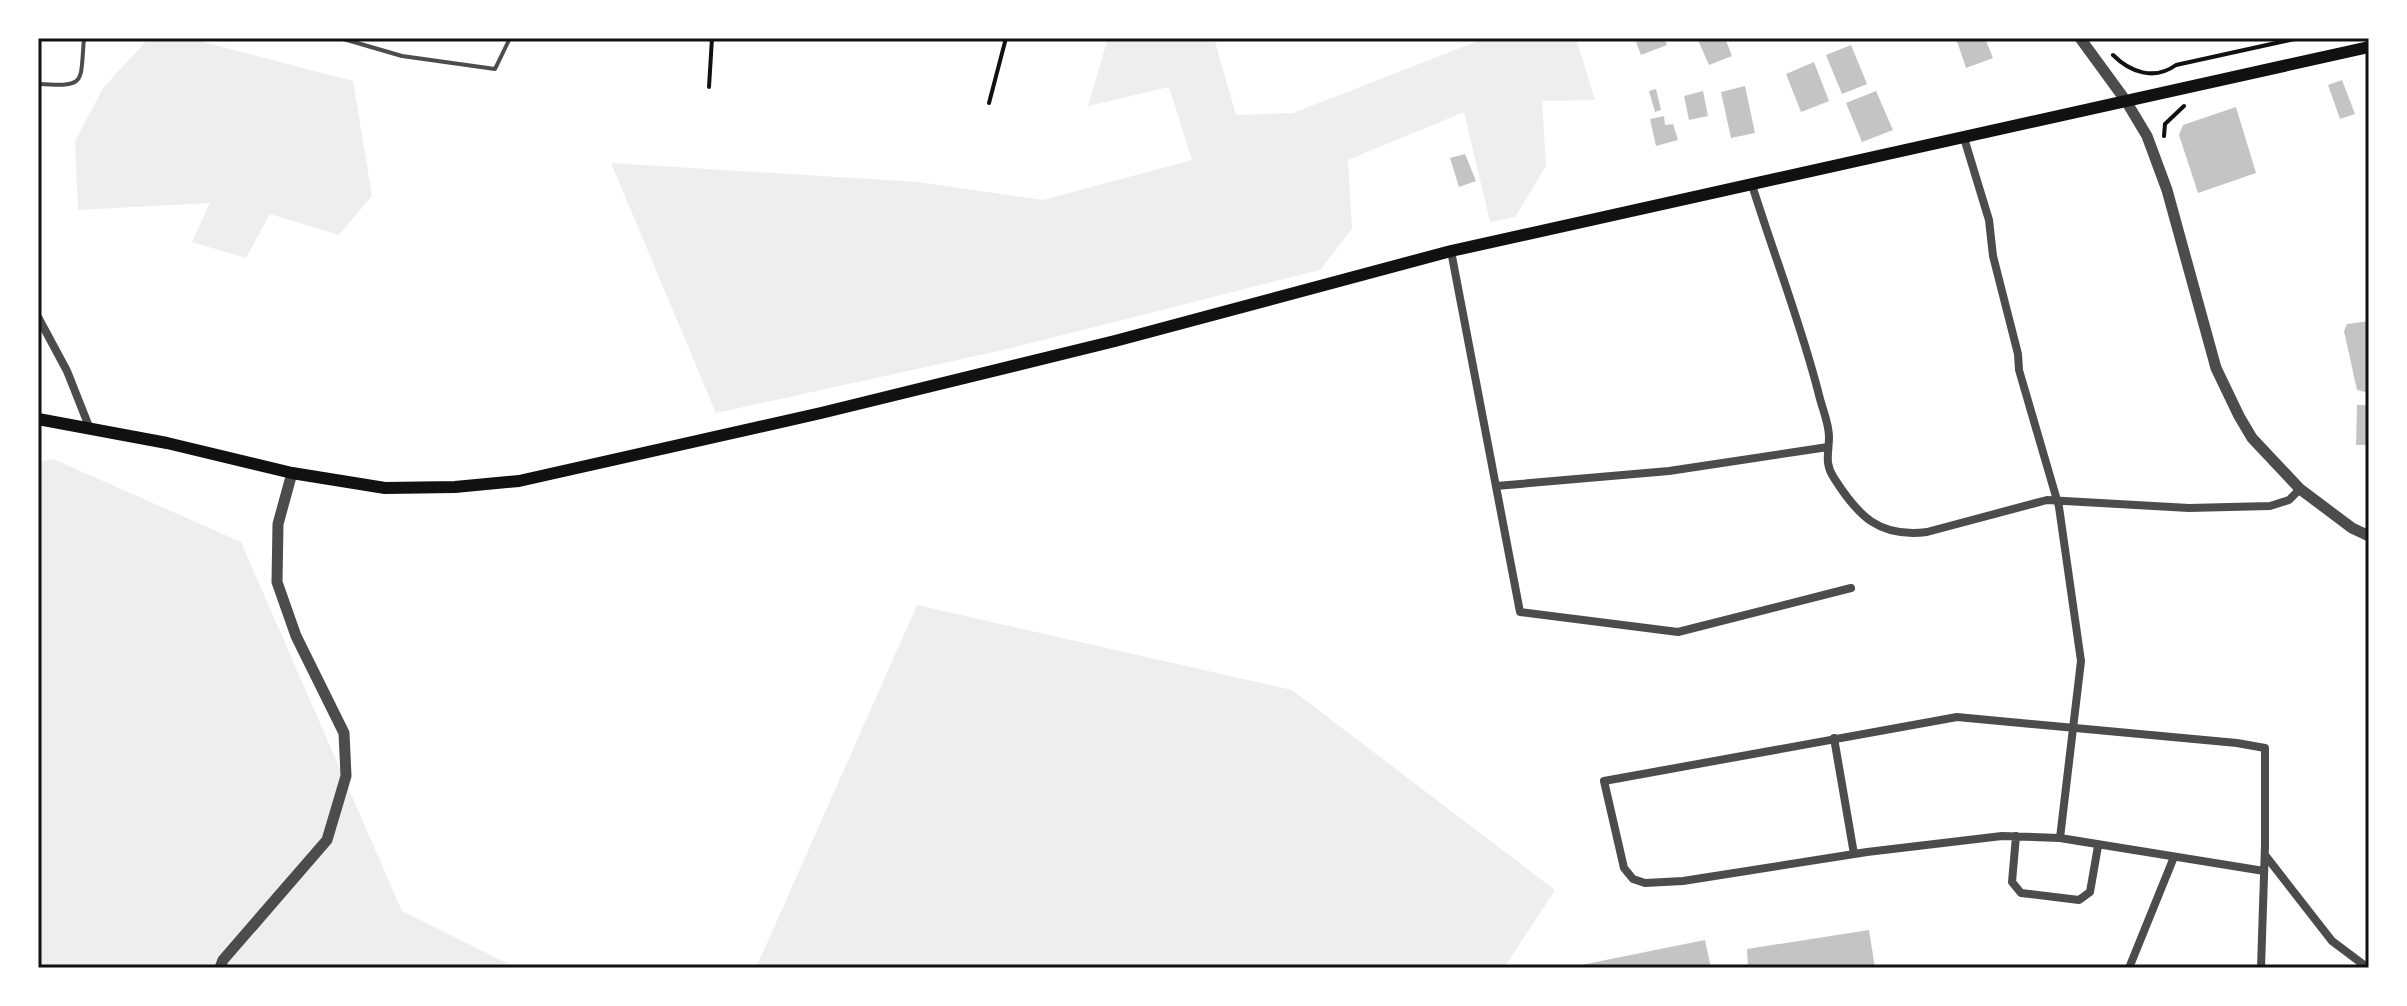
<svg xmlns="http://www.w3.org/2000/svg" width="2407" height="1006" viewBox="0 0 2407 1006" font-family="'Open Sans',sans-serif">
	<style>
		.green { fill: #eee }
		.building { fill: #c4c4c4 }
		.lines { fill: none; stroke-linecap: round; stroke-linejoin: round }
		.path { stroke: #111; stroke-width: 4 }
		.service { stroke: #4c4c4c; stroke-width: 4 }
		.minor { stroke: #4c4c4c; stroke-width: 8 }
		.tertiary { stroke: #4c4c4c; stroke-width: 11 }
		.secondary { stroke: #111; stroke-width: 12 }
		.neatline { fill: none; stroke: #111; stroke-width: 3 }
	</style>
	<rect width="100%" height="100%" fill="#fff"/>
	<path class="green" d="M149 38H188L353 81 372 196 339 235 270 214 246 258 192 242 210 203 78 210 75 142 103 88Z
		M1108 38H1214L1236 115 1293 113 1486 38H1576L1595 100 1542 101 1546 166 1515 217 1490 222 1464 112 1348 160 1352 229 1320 270 1003 350 716 413 611 163 918 182 1043 200 1192 160 1169 87 1088 106Z
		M53 459 241 542 402 911 517 968H38V462Z
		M917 605 1292 690 1555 890 1504 968H756Z"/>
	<path class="building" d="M1647 38H1664L1667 45 1641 55 1636 42Z
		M1697 38H1725L1732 56 1709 65Z
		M1956 38H1985L1993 58 1966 68Z
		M1851 45 1867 84 1842 94 1826 55Z
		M1814 62 1829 101 1801 112 1786 74Z
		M2342 80 2355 114 2340 119 2328 85Z
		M1745 86 1755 133 1731 138 1721 92Z
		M1656 89 1661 110 1655 112 1649 91Z
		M1703 91 1708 116 1689 120 1684 96Z
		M1876 91 1893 130 1862 142 1846 103Z
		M2236 107 2256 173 2198 193 2179 135 2183 125Z
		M1664 116 1665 125 1673 124 1678 140 1656 146 1650 119Z
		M1465 154 1476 181 1459 187 1450 158Z
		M2369 321V393L2357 390 2344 331 2347 324Z
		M2357 405H2369V445H2356Z
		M1869 930 1875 968H1748L1747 949Z
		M1705 940 1711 968H1582L1581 965Z"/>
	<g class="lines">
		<path class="path" d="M2113 55C2130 72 2154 81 2176 65L2299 38
			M709 87 712 38
			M989 103 1006 38
			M2164 136 2165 124 2184 106"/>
		<path class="service" d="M340 38 402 56 495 69 510 38
			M38 84C87 87 80 84 84 38"/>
		<path class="minor" d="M1964 138 1989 220 1993 256 2018 354 2019 370 2059 507 2081 661 2060 838
			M1752 185C1774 255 1801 324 1819 395 1822 408 1829 423 1829 437 1829 453 1824 463 1834 478 1858 516 1879 538 1927 532L2047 500 2189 508 2270 506 2289 500 2300 489
			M1451 251 1520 612 1678 632 1851 588
			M38 317 67 371 90 429
			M1496 486 1669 471 1828 447
			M1834 738 1854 854
			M2016 836 2012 882 2021 893 2079 900 2090 892 2098 846
			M2265 855 2332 941 2368 968
			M2129 968 2174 857
			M2261 968 2265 845V748L2237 743 1957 717 1604 781 1624 868 1633 879 1645 883 1683 881 1867 852 2002 836 2060 838 2264 871"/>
		<path class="tertiary" d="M2080 38 2126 101 2147 136 2167 190 2216 368 2239 416 2252 438 2300 489 2352 528 2369 536
			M220 968 223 960 327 840 346 776 344 733 296 636 277 582 278 524 292 473"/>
		<path class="secondary" d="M38 419 167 443 292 473 385 488 455 487 519 481 821 413 1115 341 1451 251 2369 47"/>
	</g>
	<rect width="2407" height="1006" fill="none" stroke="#ffffff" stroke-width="80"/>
	<rect x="40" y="40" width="2327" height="926" class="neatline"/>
</svg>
